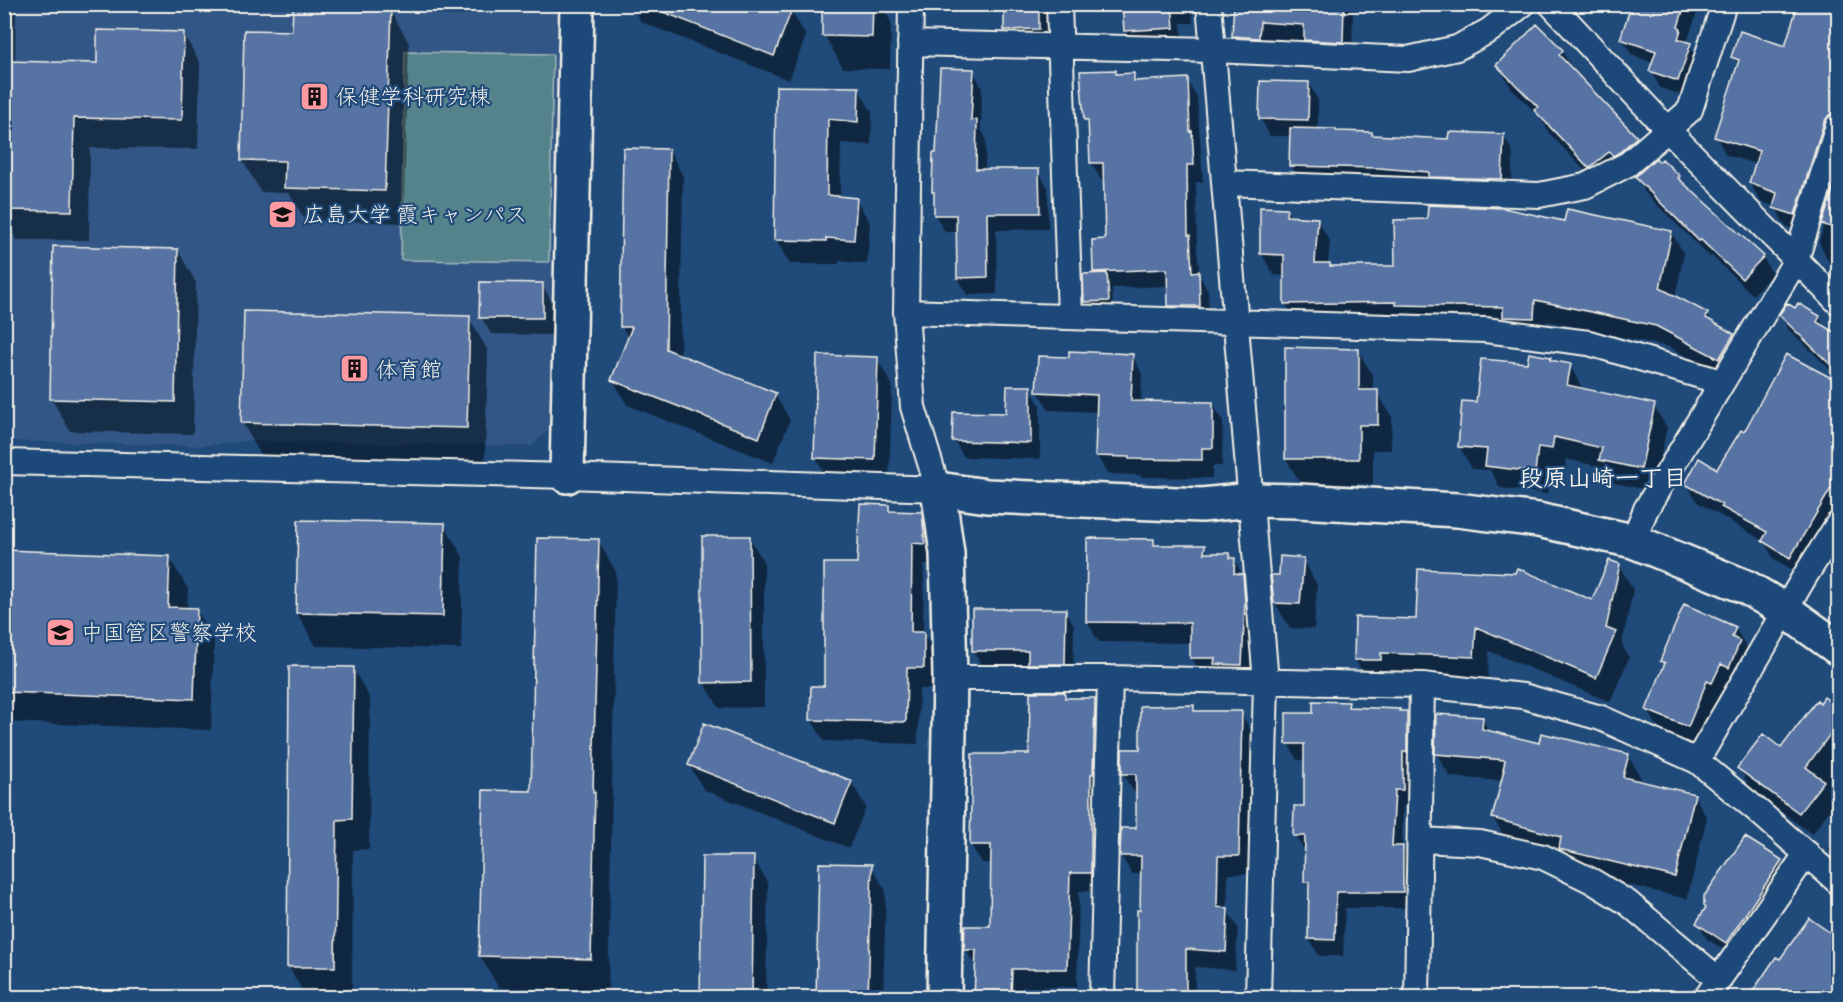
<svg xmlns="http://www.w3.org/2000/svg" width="1843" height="1002" viewBox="0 0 1843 1002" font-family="'Gochi Hand','Klee One',sans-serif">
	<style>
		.built { fill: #305686 }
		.green { fill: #55838c; stroke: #a4baba; stroke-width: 1.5 }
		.shadow { fill: #0007 }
		.building { fill: #5773a3; stroke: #f4f1e8; stroke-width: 1.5 }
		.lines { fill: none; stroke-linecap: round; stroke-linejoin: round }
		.street-casing { stroke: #f4f1e8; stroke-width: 28 }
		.secondary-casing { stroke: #f4f1e8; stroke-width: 38 }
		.street { stroke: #1f4a7a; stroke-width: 24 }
		.secondary { stroke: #1f4a7a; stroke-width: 33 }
		.labels { text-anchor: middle; stroke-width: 4.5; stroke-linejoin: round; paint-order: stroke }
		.poi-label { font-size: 22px; fill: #f4f1e8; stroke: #1f4a7a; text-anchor: start }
		.neighbourhood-label { font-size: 24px; font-weight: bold; fill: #f4f1e8; stroke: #1f4a7a }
	</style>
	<rect width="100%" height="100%" fill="#1f4a7a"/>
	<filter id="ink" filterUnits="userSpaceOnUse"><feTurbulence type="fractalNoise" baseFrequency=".0167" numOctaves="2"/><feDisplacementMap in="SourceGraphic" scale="12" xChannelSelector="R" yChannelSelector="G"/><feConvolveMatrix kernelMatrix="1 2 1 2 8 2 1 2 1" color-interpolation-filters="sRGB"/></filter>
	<g filter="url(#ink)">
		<path class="built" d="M5 5H563L555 424 532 446 249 441 199 446 5 441Z"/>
		<path class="green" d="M405 52 553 54 549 262 401 260Z"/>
		<path class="shadow" d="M4 4H16L15 63 98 64 183 33 200 63 198 149 90 148 89 240H17L4 219Z
			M75 4H190V7Z
			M631 4H775L791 11 806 36 789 80 641 22Z
			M824 4H881L891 22 890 69 843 68 824 35Z
			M1005 4H1047L1048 46 1016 47 1006 30Z
			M1124 4H1192L1193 23H1181L1183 45 1135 48 1125 31Z
			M1235 4H1348L1353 13 1352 58 1315 57 1306 41 1269 39 1268 54 1243 53 1233 36Z
			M1633 4H1700L1687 42 1699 61 1687 97 1660 88 1651 71 1653 63 1632 55 1622 39Z
			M1781 4H1838V134L1805 233 1785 226 1775 206 1761 202 1750 183 1756 164 1726 155 1716 136 1739 66 1733 57 1786 48 1798 10Z
			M390 10 409 43 403 223 305 220 289 193 261 192 242 160 294 33Z
			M1562 51 1575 74 1636 138 1649 161 1603 190 1549 133 1541 118 1511 88 1498 66Z
			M973 71 982 88 981 129 986 139 985 170 1038 171 1048 188V229L996 230 997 294 968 295 958 278V232H945L935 215V195L933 191 938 155Z
			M1115 71 1118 76 1133 75 1137 82 1187 80 1197 97 1203 182H1196L1197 250 1200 277 1208 290 1209 323H1180L1170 305 1169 286 1112 288 1113 309 1090 310 1085 302 1097 275 1095 271 1107 240 1105 180H1101L1091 163 1090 127 1086 120Z
			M1309 83 1318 100V130L1372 134 1373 136 1450 140 1503 135 1513 152 1511 196 1301 182 1291 165 1292 136H1270L1261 119Z
			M777 88H858L872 112 871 145 841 143 840 198 856 199 870 223 867 264 839 261V264H790L776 240Z
			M669 150 683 176 680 357 775 395 790 420 773 463 627 405 613 380 629 339 622 327Z
			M1662 161 1679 177 1684 186 1763 257 1772 274 1753 295 1712 256 1710 257 1646 194 1636 177Z
			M1838 178V281L1819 242Z
			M1286 209 1291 218 1317 220 1330 241 1328 264 1330 267 1397 268 1565 223 1671 232 1684 254 1675 297 1707 314 1713 324 1732 335 1745 357 1732 380 1669 347 1547 321 1546 340 1298 325 1285 303 1286 276 1274 275 1261 253Z
			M178 250 196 283 193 434 70 431 51 398Z
			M542 285 552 302V335L491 334 481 317Z
			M1781 315 1819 317 1826 329 1838 337V377L1789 330Z
			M469 318 488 351 485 460 261 455 242 422Z
			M1286 349 1358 350 1373 376V392H1377L1392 417 1391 450H1373V484H1301L1286 459Z
			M1132 355 1142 374 1141 403H1212L1223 421 1222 466H1212V478L1141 477 1140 475 1107 474 1097 456 1098 412 1049 410 1038 392 1071 358Z
			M1550 358 1552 362 1570 365 1583 390 1654 406 1667 428 1653 491 1614 483 1605 468 1566 459 1565 471 1551 469 1547 494 1500 488 1490 470 1472 469 1459 446 1478 404 1529 365Z
			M877 359 892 384 889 485 830 483 816 458Z
			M1838 383V509L1801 575 1774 559 1764 541 1697 502 1687 484 1718 471 1744 434Z
			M1030 388 1040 405V459L964 457 954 440 1007 414Z
			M888 507 892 512 921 513 934 535 936 565H924L923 633 936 655V689H919L918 744 824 741 811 719 825 688 859 564Z
			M444 524 463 557 461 649 316 646 297 613Z
			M749 537 764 563V707L719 708 704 682Z
			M598 540 616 572 608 998H551V989L499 988 480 956 532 793Z
			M1153 540 1157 546 1204 547 1208 554 1229 555 1234 559 1253 595 1256 623 1253 685 1203 678 1192 658V643L1099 642 1087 622Z
			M4 551 169 557 188 589 187 609H196L214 641 211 730 4 722Z
			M1303 559 1317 585 1314 629 1290 628 1275 603 1280 577Z
			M1619 565 1633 590 1622 644 1629 658 1610 702 1489 651 1488 681 1369 684 1355 659 1417 620 1593 602Z
			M1065 610 1074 625 1073 678H1038L1030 666 982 665 973 651Z
			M1735 628 1750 653 1703 752 1662 735 1648 710 1665 667 1662 661Z
			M353 668 370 699 369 849 353 850 352 997H306L289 967Z
			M1064 694 1067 700 1094 699 1105 718 1101 891H1079L1077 987H1022V998H976V968L966 950 992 928V863H982L971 845 1031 755Z
			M1348 704 1351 709 1399 710 1400 712 1406 713 1416 730 1411 806H1403L1402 847 1412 865 1411 908H1345L1343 956H1319L1309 939 1311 890 1305 881 1306 852 1295 836 1306 807V760H1297L1288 743 1314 714Z
			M1821 705 1838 710V799L1812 834 1751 790 1739 768 1781 750Z
			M1193 707 1197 713H1241L1251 731 1249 874H1228L1227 910 1238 928 1235 970 1195 967V998H1124V989L1139 990 1142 874H1132L1121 856 1137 829V792H1134L1123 774 1142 750Z
			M1482 719 1490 733 1540 745 1628 755 1641 778 1640 782 1694 795 1707 818 1687 899 1573 872 1507 841 1493 818 1503 781 1450 777 1437 754Z
			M689 765 851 782 866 807 849 848 704 790Z
			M1838 836V867L1828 849Z
			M1745 839 1781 862 1791 878 1736 958 1707 939 1698 923Z
			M753 858 768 883 766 998H702Z
			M871 866 886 891 883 998H817Z"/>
		<path class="building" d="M648 4H779L792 9 774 56 648 6Z
			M822 4H873L872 37 822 36Z
			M1004 4H1039V29L1004 30Z
			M1122 4H1172L1174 28 1124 31Z
			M1234 4H1344L1343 42 1304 40V25L1260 22 1259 38 1232 36Z
			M1634 4H1685L1678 27 1681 29 1678 39 1691 43 1678 81 1649 71 1656 51 1620 39 1629 12H1631Z
			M1798 4H1839V112L1829 115 1824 122 1795 215 1773 208 1777 193 1749 183 1759 151 1714 137 1739 60 1731 57 1740 31 1785 46Z
			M293 6 391 9 385 191 284 188 285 161 241 160 244 30 292 31Z
			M1537 24 1563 50 1559 55 1637 137 1620 152 1613 156 1609 152 1589 168 1534 110 1538 107 1496 65Z
			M97 30 184 32 182 120 74 118 72 211 4 210V61L97 63Z
			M940 68 974 69 971 120H977L976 169H1039L1040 213H987L988 277 957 278 956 215H934V192H932L933 153H936Z
			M1116 70V74L1134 73V81L1188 78 1190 132 1192 131 1194 165H1187L1188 235H1190L1192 272 1199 271 1200 306H1168L1167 269 1093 272 1092 240 1105 239 1103 163H1090L1088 120H1084L1080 71Z
			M1260 81 1309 82 1308 120 1259 119Z
			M776 86 859 87 858 122 828 119 827 195 857 198 854 240 826 238V241L774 240Z
			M1290 128 1336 129V131L1372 132V135L1448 139 1449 132 1504 134 1502 179 1429 177V172L1379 168 1289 166Z
			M623 148 669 149 666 349 776 393 759 438 611 380 632 327H620Z
			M1656 158 1659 162 1662 159 1680 176 1678 178 1764 256 1742 279 1701 240 1699 241 1635 177Z
			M1839 172V230L1822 224Z
			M1428 205 1503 208 1564 221 1567 209 1672 231 1660 288 1708 313 1706 318 1734 334 1719 359 1656 326 1535 300 1534 318 1503 317V307L1396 305V302L1284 304V255L1260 254V207L1287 208 1286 216 1318 218 1315 263H1330V266H1395L1394 220 1427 219Z
			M53 246 178 249 175 402 50 399Z
			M1107 273 1109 301 1084 302 1083 274Z
			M480 282 543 283V318H479Z
			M1787 303 1795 308 1798 303 1820 316 1817 322 1839 335V373L1779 315Z
			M244 311 470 316 467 428 241 423Z
			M1285 347 1359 349V390H1378V425H1359V459H1285Z
			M1069 351 1133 354 1131 401 1213 402V448H1202V460L1129 459V457L1095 456 1097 395 1036 392 1038 356 1069 357Z
			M1529 353 1551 357 1550 360 1571 364 1567 385 1655 404 1641 469 1599 460 1602 448 1554 437 1552 449 1538 447 1535 472 1485 466 1487 449 1458 447 1462 401 1476 402 1481 359 1527 363Z
			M1786 354 1839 382V475L1790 558 1762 541 1767 532 1721 507 1722 505 1685 484 1699 458 1717 469 1741 430 1744 432Z
			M817 355 878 357 875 460 814 458Z
			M1007 386H1031V443L952 441 953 412 1006 413Z
			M860 504 889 505V511L922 512 925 544 912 543 911 632H924V668H907L906 722 810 720 811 686H824V563H857Z
			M298 520 445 523 443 616 296 613Z
			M702 536H750L751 682 702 683Z
			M537 538 599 539 593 792H595L591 959 479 956 483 790 531 791Z
			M1087 538 1154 539V545H1205L1204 553H1230V558H1235L1234 573 1243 574 1245 602 1242 665 1214 664 1215 658H1190V623L1086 622Z
			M4 550 170 556 168 607 197 608 194 699 4 692Z
			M1280 556 1304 558 1300 604 1274 603 1271 575H1279Z
			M1609 560 1620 564 1606 628 1616 632 1596 678 1476 627 1474 657 1381 653V660H1354L1355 617 1416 619 1418 569 1515 573 1517 568 1592 600Z
			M1684 604 1736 627 1732 637 1740 641 1729 668 1721 664 1712 683 1707 681 1688 727 1646 710 1665 663 1660 661Z
			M972 609H1066L1065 664H1028V651H972Z
			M289 666 354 667 352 819 337 820 335 967H287Z
			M1030 692H1065V698H1095L1093 774H1091V873H1070L1067 969H1012L1011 998H974L976 950H964L965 926H990L991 845H970L972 754H1029Z
			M1824 697 1839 708V722L1806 767 1824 781 1799 813 1737 768 1763 734 1781 748 1817 700 1820 703Z
			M1313 701 1349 702 1348 707 1400 709 1399 711H1407V752H1403V790H1395L1392 846H1403V892H1336L1335 940 1308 939 1309 882H1304L1305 836H1293L1294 806H1304V744H1286V713H1313Z
			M1194 705V711H1242L1239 856H1218L1217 907 1228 908 1226 952 1186 949V998H1137V910H1140L1141 856H1120L1121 828H1136V774H1122V749H1140V706Z
			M1436 714 1483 717 1482 729 1539 743 1541 733 1629 754 1623 777 1695 794 1675 877 1559 849 1561 837 1492 818 1504 770H1503L1505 760 1435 754Z
			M704 723 852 781 835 823 688 765Z
			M1745 837 1782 860 1726 943 1696 923 1706 907 1704 905V896Z
			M702 856H754L752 998H700Z
			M819 863 872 864 868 998H816Z
			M1809 918 1839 939V998H1748L1776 957 1780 959Z"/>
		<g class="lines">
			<defs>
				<path id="street" d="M1059 4 1070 316
					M1209 4 1266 682 1258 998
					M1551 4 1668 130 1838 302
					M910 43 1213 50 1408 59 1457 48 1490 30 1523 4
					M1224 183 1539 195 1585 186 1628 164 1690 110 1724 4
					M906 312 1485 330 1589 343 1721 382
					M4 462 567 476 938 489 913 407 906 312 911 4
					M1633 541 1646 509 1796 260 1838 126
					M950 678H1110L1422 685 1523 696 1601 718 1697 761 1758 811 1838 882
					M1697 761 1805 576 1838 524
					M1420 840 1480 843 1543 857 1592 881 1628 903 1719 980
					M1102 998 1110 678
					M1417 998 1422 685
					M1706 998 1807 853"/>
				<path id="secondary" d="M567 476 577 4
					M944 998 950 678 947 553 938 489 987 496 1202 505 1251 500 1299 501 1457 510 1538 520 1633 541 1746 587 1785 610 1838 648"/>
			</defs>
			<use href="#street" class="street-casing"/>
			<use href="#secondary" class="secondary-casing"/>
			<use href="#street" class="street"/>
			<use href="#secondary" class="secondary"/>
		</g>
	</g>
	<defs>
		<symbol id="building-square" viewBox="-11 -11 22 22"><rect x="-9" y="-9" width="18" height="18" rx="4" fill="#ff9aa2" stroke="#1f4a7a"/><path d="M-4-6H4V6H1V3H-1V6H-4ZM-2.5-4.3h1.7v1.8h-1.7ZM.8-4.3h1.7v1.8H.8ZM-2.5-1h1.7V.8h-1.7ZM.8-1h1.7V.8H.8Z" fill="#111"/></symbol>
		<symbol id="university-square" viewBox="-11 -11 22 22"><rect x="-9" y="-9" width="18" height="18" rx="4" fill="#ff9aa2" stroke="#1f4a7a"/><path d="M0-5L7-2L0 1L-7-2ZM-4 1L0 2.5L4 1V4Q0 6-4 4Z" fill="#111"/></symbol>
		<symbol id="school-square" viewBox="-11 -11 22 22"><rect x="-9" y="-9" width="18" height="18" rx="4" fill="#ff9aa2" stroke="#1f4a7a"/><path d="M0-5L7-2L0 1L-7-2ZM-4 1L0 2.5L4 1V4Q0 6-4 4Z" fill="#111"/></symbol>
	</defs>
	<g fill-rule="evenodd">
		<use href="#building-square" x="298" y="80" width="33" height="33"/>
		<use href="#university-square" x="266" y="198" width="33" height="33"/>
		<use href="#building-square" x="338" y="352" width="33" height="33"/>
		<use href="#school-square" x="44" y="616" width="33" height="33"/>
	</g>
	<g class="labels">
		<g class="poi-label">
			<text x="336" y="104">保健学科研究棟</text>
			<text x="303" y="222">広島大学 霞キャンパス</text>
			<text x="376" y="377">体育館</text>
			<text x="81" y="640">中国管区警察学校</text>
		</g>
		<g class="neighbourhood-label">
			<text x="1603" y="486">段原山崎一丁目</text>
		</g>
	</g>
	<rect width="1843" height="1002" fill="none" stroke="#1f4a7a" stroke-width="24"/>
	<rect x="12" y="12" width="1819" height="978" fill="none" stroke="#f4f1e8" stroke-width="2" filter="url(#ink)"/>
</svg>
